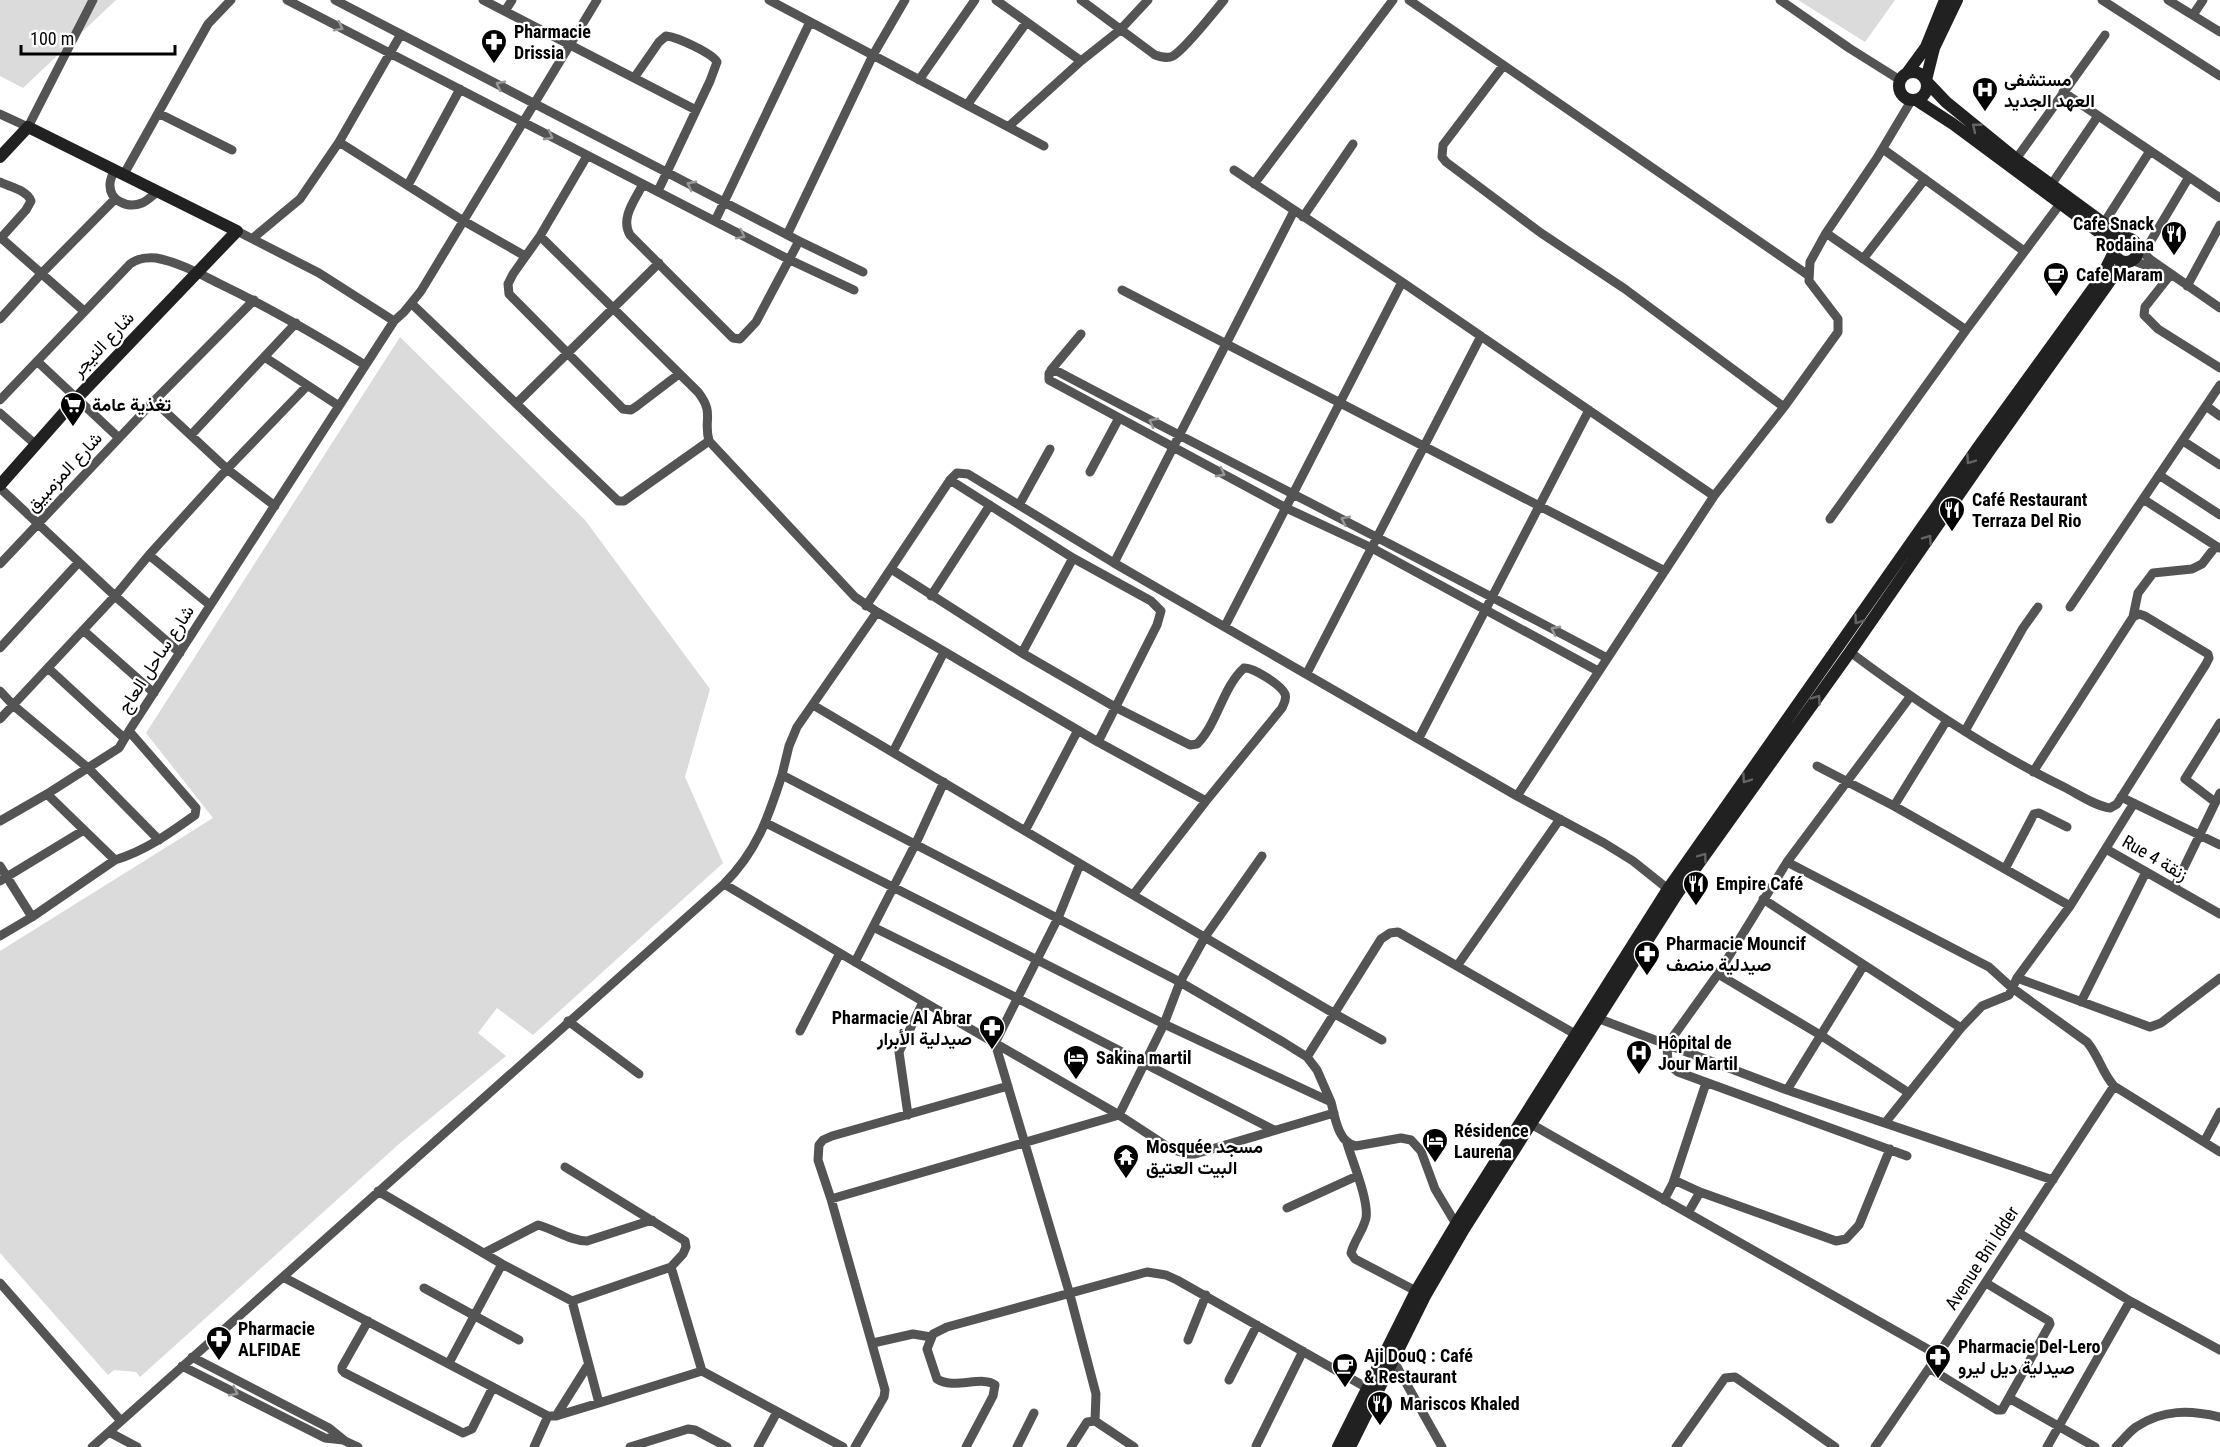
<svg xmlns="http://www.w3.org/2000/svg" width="2220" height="1447" viewBox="0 0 2220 1447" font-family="'Roboto Condensed',Vazirmatn,sans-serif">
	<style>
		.green { fill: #dbdbdb }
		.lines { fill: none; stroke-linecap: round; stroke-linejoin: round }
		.street { stroke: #545454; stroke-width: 9 }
		.secondary { stroke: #212121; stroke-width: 12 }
		.oneway { stroke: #989898 }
		.oneway2 { stroke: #646464 }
		.labels { text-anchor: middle; stroke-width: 4.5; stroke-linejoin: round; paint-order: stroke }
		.poi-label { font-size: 18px; font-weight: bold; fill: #000; stroke: #fff; text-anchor: start }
		.street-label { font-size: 18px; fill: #000; stroke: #fff }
	</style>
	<rect width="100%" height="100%" fill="#fff"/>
	<path class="green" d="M0 0H116L23 88 0 76Z
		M1798 0H1895L1865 42Z
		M400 337 585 520 710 689 685 777 723 863 533 1035 497 1008 478 1033 506 1056 399 1144 140 1377 136 1372 114 1370 108 1375 0 1253V951L213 818 146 733Z"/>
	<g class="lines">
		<path class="street" d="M287 0 790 260 854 290
			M335 0 799 241 863 272
			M483 0 696 110
			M769 0 1044 146
			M996 0 1081 61
			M1081 0 1155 55C1161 57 1167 59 1173 56 1186 48 1213 13 1224 0
			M1409 0 1808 275
			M1780 0 1849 48 1900 80
			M2102 0 2220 76
			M2168 0 2220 32
			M505 11 512 0
			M2193 15 2203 0
			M1503 66 1443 145 1442 157 1446 162 1541 233 1625 289 1784 407
			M634 78 659 42 666 36C677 37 712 53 717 62L710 81 658 191
			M919 80 975 0
			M2063 92 2220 198
			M967 105 1026 23
			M0 114 28 127 93 0
			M160 114 232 150
			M1008 127 1081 61 1120 30 1148 0
			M339 142 462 220 525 256
			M1883 149 2024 251
			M587 156 540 236 513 274 508 284 509 294 623 409 631 410 637 406 679 374
			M2016 159 2105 35
			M114 170C113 174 110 179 110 184 109 200 127 209 142 203 147 201 152 196 157 192
			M1234 170 1402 282 1714 496
			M124 174 208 24 231 0
			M0 182C10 187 27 190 31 201L26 210 0 239
			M643 184C635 200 620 218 630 235L733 338 740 339 756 322 799 241
			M1254 184 1393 0
			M408 185 460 89
			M2051 185 2098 116
			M1303 217 1353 144
			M715 221 810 22
			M2104 223 2150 151
			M237 231 319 273 394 321
			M1826 233 1966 330
			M787 235 873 55 905 0
			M540 236 698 392C715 414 703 419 709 441L855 597 877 612 1098 742 1206 801
			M1 238 84 311
			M253 238 300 199 339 142 401 34
			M2138 248 2151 260 2220 308
			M2143 254 2189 177
			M1863 259 1925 179
			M2131 260 2159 270
			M2171 274 2145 307 2144 315 2158 329 2220 368
			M2187 286 2220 225
			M1122 290 1665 571
			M412 304 618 501H624L709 441
			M0 319 41 274 115 199
			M266 358 339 406
			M38 362 119 438
			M1051 370 1081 334
			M0 400 130 264C138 258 146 257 156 258 178 262 200 274 220 284 270 308 318 336 365 365
			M154 401 227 469 275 506
			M517 403 659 263
			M2206 406 2220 416
			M0 413 35 444
			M192 434 296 323
			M2183 441 2220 465
			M1090 472 1119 418
			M2159 475 2220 515
			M950 480 1073 558 1151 601 1161 611 1157 625 1098 742
			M0 488 115 596 180 653
			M2143 499 2219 548
			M1019 505 1050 449
			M1830 519 1966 330 2060 204
			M149 555 210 605
			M1114 563 1294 211
			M0 564 154 401 254 300
			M891 569 1022 653 1115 707 1190 745 1197 744C1218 723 1222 688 1244 668 1253 667 1281 685 1285 694 1287 699 1284 703 1282 708L1206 801 1133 895
			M931 596 990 505
			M866 606 950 480 957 473 968 474 1114 563 1517 796 1604 843 1633 861 1668 889
			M2070 607 2220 385
			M877 612 797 727 789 746 782 775 1180 982 1283 1042 1307 1057 1317 1070 1331 1102
			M2133 617 2138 593 2153 573 2192 569 2202 564 2216 546
			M1225 626 1402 282
			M83 630 154 693
			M0 648 79 562
			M1850 652C1918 703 1988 750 2064 787 2078 794 2095 806 2110 808L2117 804 2206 664 2209 658 2208 654 2145 616 2139 614 2133 617 2033 772
			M1022 653 1073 558
			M48 668 124 738
			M1598 671 1372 548 1286 508 1049 380V373L1055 370C1238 467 1424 560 1607 658
			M1307 673 1481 336
			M0 691 13 705 88 768 159 840
			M813 705 1133 895 1335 1014 1382 1040
			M0 719 115 596 149 555 227 469 307 386
			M1965 731 2023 628 2038 607
			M1419 738 1589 410
			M893 752 944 652
			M1817 766 1894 806 2070 906
			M47 794 115 860
			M1517 796 1714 496 1784 407 1838 332V319L1809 281 1810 262 1826 233 1877 158 1911 101
			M2121 797 2220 845
			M2215 802 2185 779 2220 723
			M1894 806 1947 720
			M0 821 47 794 119 748 129 731
			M766 823 1164 1024 1331 1102C1335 1117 1338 1143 1356 1146L1401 1138 1411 1140 1421 1151 1435 1189 1456 1224
			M1025 831 1078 730
			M2106 849 2220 914
			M1787 862 1989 967 2011 987 2087 1042C2099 1056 2102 1073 2114 1086L2220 1152
			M1080 864 1058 918 995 1043 1070 1295 1096 1394 1095 1421
			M0 866 32 917
			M2005 869 2034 814 2039 813 2067 827
			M0 881 84 830
			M724 884 855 962 1119 1115 1171 1149 1187 1154H1195L1334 1113
			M2174 888 2220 793
			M1763 899 1961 1028
			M873 927 1017 998 1274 1130
			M0 936 32 917 115 860C145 851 170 833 195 815L196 808 129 731 394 321 404 312 421 291 597 0
			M855 962 916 843 944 782
			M1457 966 1560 819
			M1718 974 1822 1036 1909 1093
			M2017 978 2150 1027 2161 1023 2220 978
			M2081 1002 2146 872
			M1597 1018 1787 1090 2053 1180
			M568 1021 639 1074
			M800 1031 840 953
			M1307 1057 1381 939 1390 933 1398 932 1575 1034
			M1787 1090 1864 965
			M908 1115 899 1052 923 1002
			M1885 1123 1961 1028 1982 1006 2009 995 2017 978 2070 906 2134 803
			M1531 1124 1938 1355
			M2204 1142 2220 1112
			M1347 1143C1352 1161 1369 1200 1366 1218 1363 1231 1354 1241 1351 1253L1355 1259 1416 1291
			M1907 1156 1678 1072 1668 1064 1667 1045 1718 974 1787 862 1910 697
			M1674 1180 1700 1192 1836 1241 1846 1239 1859 1225 1890 1149
			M378 1191 502 1264 572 1301 671 1267 683 1254 686 1247 685 1241 565 1167
			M831 1199 1119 1115 1164 1024 1180 982 1205 937 1262 856
			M1664 1200 1673 1183 1706 1083
			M1287 1208 1357 1176
			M1688 1213 1700 1192
			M2019 1233 2130 1301 2220 1350
			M484 1253 538 1225C554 1229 570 1241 587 1241L652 1220
			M283 1277 548 1416
			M0 1283 121 1421
			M424 1288 519 1340
			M572 1301 599 1403 702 1371 671 1267
			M368 1321 342 1367V1370L345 1373 463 1433 472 1429 493 1387
			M1188 1340 1206 1295
			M873 1343 913 1334 931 1337
			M192 1357 329 1428 345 1441 358 1447
			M1392 1358 1442 1447
			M449 1363 502 1264
			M182 1366 325 1438 343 1440
			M1929 1368 1997 1410H2002L2050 1324 2049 1321 1986 1283
			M702 1371 843 1447
			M1229 1380 1257 1325
			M2009 1398 2095 1447
			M556 1416 588 1365
			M109 1432 137 1447
			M1256 1446 1303 1351
			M92 1447 724 884C757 851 768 818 782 775
			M534 1447 548 1416H556L599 1403
			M630 1447 688 1429 695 1430 727 1447
			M758 1447 777 1412
			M855 1447 884 1397 885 1390 831 1199 818 1160 819 1145 823 1140 832 1136 1008 1086
			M966 1447 993 1396 995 1385C983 1375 953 1390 937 1379L927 1349 933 1334 947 1327 1147 1272 1166 1275 1177 1280 1369 1389
			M1017 1447 1034 1413
			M1071 1447 1087 1422 1095 1421 1134 1447
			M1676 1447 1725 1378 1735 1377 1835 1447
			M1875 1447 1938 1355 2114 1086
			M2047 1447 2130 1301
			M2116 1447C2122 1441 2129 1432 2136 1427 2163 1409 2190 1410 2220 1417"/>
		<path class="secondary" d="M1899 86a14 14 0 1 1 28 0a14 14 0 1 1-28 0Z
			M1907 73 1926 47 1945 0
			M1926 80 1934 48 1957 0
			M1927 82 1946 102 2016 159 2124 238
			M1916 100 1953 124 2115 244
			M0 157 28 127 237 231 77 398 0 485
			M2114 250a12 12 0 1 1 24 0a12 12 0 1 1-24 0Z
			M1338 1447 1416 1291 1456 1224 1668 889 1979 446 2102 276 2114 252
			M1350 1447 1425 1296 1464 1229 1677 894 1850 652 1987 454 2110 281 2125 262"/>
	</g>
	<defs><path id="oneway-chevron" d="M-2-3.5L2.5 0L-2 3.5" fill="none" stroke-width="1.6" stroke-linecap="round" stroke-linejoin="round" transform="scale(1.5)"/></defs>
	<g class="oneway">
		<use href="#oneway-chevron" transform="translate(339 27) rotate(27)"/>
		<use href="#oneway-chevron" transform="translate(500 85) rotate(-153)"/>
		<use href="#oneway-chevron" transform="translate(549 136) rotate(28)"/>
		<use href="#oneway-chevron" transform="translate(691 185) rotate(-152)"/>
		<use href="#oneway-chevron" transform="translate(741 235) rotate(27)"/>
		<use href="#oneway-chevron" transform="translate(1153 422) rotate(-152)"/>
		<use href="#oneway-chevron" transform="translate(1221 473) rotate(28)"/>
		<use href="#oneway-chevron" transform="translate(1345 520) rotate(-154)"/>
		<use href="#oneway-chevron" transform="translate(1555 630) rotate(-152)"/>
		<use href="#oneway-chevron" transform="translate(234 1392) rotate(27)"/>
	</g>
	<g class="oneway2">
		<use href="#oneway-chevron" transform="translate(1976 127) rotate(-141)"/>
		<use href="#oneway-chevron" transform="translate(1970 460) rotate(125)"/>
		<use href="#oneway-chevron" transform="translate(1928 539) rotate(-55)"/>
		<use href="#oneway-chevron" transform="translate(1858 620) rotate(125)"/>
		<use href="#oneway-chevron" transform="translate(1817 699) rotate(-54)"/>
		<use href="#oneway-chevron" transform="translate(1746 779) rotate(125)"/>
		<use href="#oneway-chevron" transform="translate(1703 857) rotate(-54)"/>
	</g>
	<defs>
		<symbol id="pharmacy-pin" viewBox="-11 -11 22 30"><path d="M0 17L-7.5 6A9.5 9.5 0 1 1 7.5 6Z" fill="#000" stroke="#fff"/><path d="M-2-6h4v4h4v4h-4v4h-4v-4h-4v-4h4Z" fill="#fff"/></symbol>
		<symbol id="hospital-pin" viewBox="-11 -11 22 30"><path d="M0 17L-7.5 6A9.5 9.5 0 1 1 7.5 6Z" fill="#000" stroke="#fff"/><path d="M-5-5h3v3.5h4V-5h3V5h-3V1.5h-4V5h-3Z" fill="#fff"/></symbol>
		<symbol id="restaurant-pin" viewBox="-11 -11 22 30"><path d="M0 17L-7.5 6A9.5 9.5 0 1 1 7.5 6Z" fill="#000" stroke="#fff"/><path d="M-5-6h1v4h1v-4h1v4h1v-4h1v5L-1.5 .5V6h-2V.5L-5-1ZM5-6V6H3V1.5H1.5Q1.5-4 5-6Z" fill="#fff"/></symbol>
		<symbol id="cafe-pin" viewBox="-11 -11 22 30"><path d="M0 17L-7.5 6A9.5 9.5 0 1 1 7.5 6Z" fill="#000" stroke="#fff"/><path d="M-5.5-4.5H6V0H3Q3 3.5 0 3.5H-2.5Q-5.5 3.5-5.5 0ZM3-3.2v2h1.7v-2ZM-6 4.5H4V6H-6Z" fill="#fff"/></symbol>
		<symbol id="supermarket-pin" viewBox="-11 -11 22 30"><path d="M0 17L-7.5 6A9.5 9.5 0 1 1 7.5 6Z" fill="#000" stroke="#fff"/><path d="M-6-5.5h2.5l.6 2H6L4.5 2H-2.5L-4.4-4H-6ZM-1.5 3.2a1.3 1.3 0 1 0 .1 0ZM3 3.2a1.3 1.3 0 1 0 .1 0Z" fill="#fff"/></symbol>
		<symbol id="hotel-pin" viewBox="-11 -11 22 30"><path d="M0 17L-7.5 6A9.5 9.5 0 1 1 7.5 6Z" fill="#000" stroke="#fff"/><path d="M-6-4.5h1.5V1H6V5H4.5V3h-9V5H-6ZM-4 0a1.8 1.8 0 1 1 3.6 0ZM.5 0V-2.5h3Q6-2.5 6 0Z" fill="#fff"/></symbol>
		<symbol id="temple-pin" viewBox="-11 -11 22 30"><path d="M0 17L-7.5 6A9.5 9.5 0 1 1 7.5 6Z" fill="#000" stroke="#fff"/><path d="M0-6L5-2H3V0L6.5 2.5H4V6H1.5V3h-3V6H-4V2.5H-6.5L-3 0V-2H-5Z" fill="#fff"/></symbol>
	</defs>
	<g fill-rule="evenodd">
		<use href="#pharmacy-pin" x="479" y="27" width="30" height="40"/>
		<use href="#hospital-pin" x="1970" y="75" width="30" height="40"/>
		<use href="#restaurant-pin" x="2159" y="219" width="30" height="40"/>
		<use href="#cafe-pin" x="2041" y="260" width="30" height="40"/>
		<use href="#supermarket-pin" x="58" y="390" width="30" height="40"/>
		<use href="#restaurant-pin" x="1937" y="495" width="30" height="40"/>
		<use href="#restaurant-pin" x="1681" y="869" width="30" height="40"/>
		<use href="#pharmacy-pin" x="1632" y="939" width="30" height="40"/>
		<use href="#pharmacy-pin" x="977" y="1013" width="30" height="40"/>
		<use href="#hospital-pin" x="1624" y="1038" width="30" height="40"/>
		<use href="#hotel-pin" x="1061" y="1043" width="30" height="40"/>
		<use href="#hotel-pin" x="1420" y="1126" width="30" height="40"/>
		<use href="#temple-pin" x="1111" y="1142" width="30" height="40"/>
		<use href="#pharmacy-pin" x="204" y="1324" width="30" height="40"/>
		<use href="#pharmacy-pin" x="1923" y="1342" width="30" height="40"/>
		<use href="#cafe-pin" x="1330" y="1351" width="30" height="40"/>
		<use href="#restaurant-pin" x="1365" y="1389" width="30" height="40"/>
	</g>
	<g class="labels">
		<g class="poi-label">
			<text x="514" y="38">Pharmacie<tspan x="514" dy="21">Drissia</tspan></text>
			<text x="2004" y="86">مستشفى<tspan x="2004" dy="21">العهد الجديد</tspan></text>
			<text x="2154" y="230" text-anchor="end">Cafe Snack<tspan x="2154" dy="21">Rodaina</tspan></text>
			<text x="2076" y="281">Cafe Maram</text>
			<text x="92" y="411">تغذية عامة</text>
			<text x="1972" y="506">Café Restaurant<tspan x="1972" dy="21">Terraza Del Rio</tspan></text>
			<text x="1716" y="890">Empire Café</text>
			<text x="1666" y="950">Pharmacie Mouncif<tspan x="1666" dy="21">صيدلية منصف</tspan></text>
			<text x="972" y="1024" text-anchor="end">Pharmacie Al Abrar<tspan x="972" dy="21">صيدلية الأبرار</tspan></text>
			<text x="1658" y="1049">Hôpital de<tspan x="1658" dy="21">Jour Martil</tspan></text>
			<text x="1096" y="1064">Sakina martil</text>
			<text x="1454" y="1137">Résidence<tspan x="1454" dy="21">Laurena</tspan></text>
			<text x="1146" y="1153">Mosquée مسجد<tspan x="1146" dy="21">البيت العتيق</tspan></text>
			<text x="238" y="1335">Pharmacie<tspan x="238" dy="21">ALFIDAE</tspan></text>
			<text x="1958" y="1353">Pharmacie Del-Lero<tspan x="1958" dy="21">صيدلية ديل ليرو</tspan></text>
			<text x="1364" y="1362">Aji DouQ : Café<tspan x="1364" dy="21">&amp; Restaurant</tspan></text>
			<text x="1400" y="1410">Mariscos Khaled</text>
		</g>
		<g class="street-label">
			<text transform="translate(103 344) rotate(-47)" y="6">شارع النيجر</text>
			<text transform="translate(64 472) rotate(-47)" y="6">شارع المزمبيق</text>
			<text transform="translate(156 659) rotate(-57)" y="6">شارع ساحل العاج</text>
			<text transform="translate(2155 858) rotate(30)" y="6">Rue 4 زنقة</text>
			<text transform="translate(1982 1258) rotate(-57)" y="6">Avenue Bni Idder</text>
		</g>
	</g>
	<path d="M21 45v9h154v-9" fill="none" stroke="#000000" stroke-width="3"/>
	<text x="30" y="45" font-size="18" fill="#000000" stroke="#ffffff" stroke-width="4.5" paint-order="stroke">100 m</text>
</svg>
